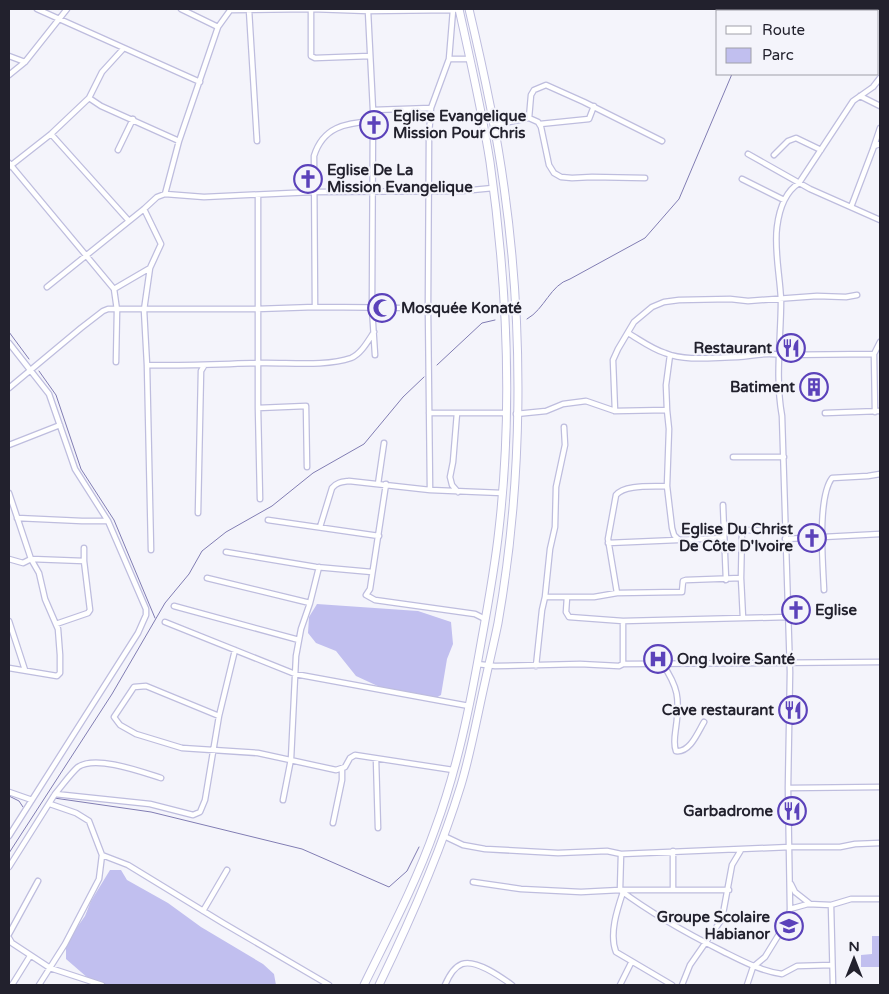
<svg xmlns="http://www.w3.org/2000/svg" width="889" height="994" viewBox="0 0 889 994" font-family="'Varela Round',sans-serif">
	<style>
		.green { fill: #c1bfef }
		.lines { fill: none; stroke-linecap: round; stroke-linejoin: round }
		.stream { stroke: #817db3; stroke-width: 1 }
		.street-casing { stroke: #bebdde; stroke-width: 7 }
		.primary-casing { stroke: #bebdde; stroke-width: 9 }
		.street { stroke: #fff; stroke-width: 4.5 }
		.primary { stroke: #fff; stroke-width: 7 }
		.labels { text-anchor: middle; stroke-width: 4.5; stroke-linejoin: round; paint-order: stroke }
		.poi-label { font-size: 15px; font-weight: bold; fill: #22212d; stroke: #f4f4fb; text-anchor: end }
	</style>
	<rect width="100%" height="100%" fill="#f4f4fb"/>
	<path class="green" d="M317 604 418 611 451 622 453 644 447 659 441 695 432 700 410 698 382 688 356 676 336 651 316 643 308 633 309 617Z
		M110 870H121L127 880 168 903 201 927 263 964 274 974 276 985H96L66 959V943L85 916 91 901Z
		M872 936H880V967H861V955L872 954Z"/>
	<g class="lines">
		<path class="stream" d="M759 11 761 9
			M527 319C545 309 550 285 570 279L645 238 679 199 732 74
			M9 332 29 359
			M437 365 482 323 495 320
			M39 371 56 395 81 469 114 520 155 618
			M9 796 19 801 23 807
			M54 798 151 812 302 849 389 887 407 871 419 847
			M9 853 112 694 165 603 189 574 202 551 226 532 272 506 313 473 364 444 403 397 424 377"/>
		<defs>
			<path id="street" d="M37 9 200 82
				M181 9 218 27
				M311 9V56L315 58 370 56
				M312 9 368 11 453 10
				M231 10 309 9
				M249 10 257 141
				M368 11 373 110 372 308 375 355
				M9 56 25 62
				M449 59H470
				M9 75 25 62 67 9
				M860 96 880 106
				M89 98 101 106 179 141
				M373 110 431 108
				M529 118 538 122 541 127 549 165 554 173 561 177 572 178 592 177 645 178
				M540 124 589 119 594 106
				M494 125 529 118 531 95 534 90 546 85 584 102 662 141
				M51 134 129 221
				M874 146 880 128
				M118 150 133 119
				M748 154 810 189 880 220
				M774 155 788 141 796 138 821 150
				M9 163 114 289 117 310 116 362
				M9 167 51 134 89 98 102 72 123 49
				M742 179 784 200
				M165 194 179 141 218 27 231 9
				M258 196V408L260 499
				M851 207 873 149 874 146 880 144
				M144 209 161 244 150 268 144 310 147 365 151 550
				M47 287 144 209 157 197 165 194 204 197 313 192 462 191 493 188
				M114 289 150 268
				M315 307 314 156C323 127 345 123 373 121
				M628 333C640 340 652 349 665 353 687 362 715 357 738 357 753 356 765 352 780 355L874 354 880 342
				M9 343 49 394 75 469 108 521 146 609V615L138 633 9 836
				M874 354 875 412
				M670 355 666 385 667 410 615 411 613 360 618 349 634 322 652 307 664 302 679 300 730 299 748 301 817 296 846 297 857 295
				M147 365C184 366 221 364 259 363 285 362 326 367 351 358 361 354 368 341 374 332
				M9 388 81 328 103 311 108 309H257L315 307 428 308
				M258 408 306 406 307 467
				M667 410 669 429 667 486
				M429 413H506
				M457 413 453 462 450 477 452 485 458 492
				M825 413 880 411
				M516 414 546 411 563 404 586 401 615 411
				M9 445 60 425
				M733 457H784
				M378 484 384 443
				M386 484 370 589 366 595 375 600 475 614 485 619
				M430 490 428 308 429 134 431 108 449 59 453 10 458 9
				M9 493 31 559 39 573 45 599 58 629 60 655V673L57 676 9 668
				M723 505 726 580
				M198 513 201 371 204 366
				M17 518 82 521H108
				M268 520 379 536
				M320 527 332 488C337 482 342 482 349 481L430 490 502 493
				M785 539 880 534
				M608 543 724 538
				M226 552 316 567 372 572
				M9 559 23 563 31 559 84 561
				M207 578 310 603
				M741 578 742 530 785 531
				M824 590C823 564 817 498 832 478L868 476 880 474
				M617 593 608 539 616 495C625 484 653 487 667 486L672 528 674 535 679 540
				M545 597H594L617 593 680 592H682L683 581 686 580 741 578 743 618
				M567 597 566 612 569 617 623 621 788 617
				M174 606 299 640
				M9 621 25 670
				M623 621V664
				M165 622 295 674 469 706
				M56 624 88 613 90 610 84 561V548
				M662 663C678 687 680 698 676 727 675 735 673 744 676 751 690 753 698 732 704 722
				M477 664 495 666 580 664 619 666 623 664 880 662
				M536 666 542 610 545 597 550 549 555 527 556 487 565 445 564 427
				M219 716 146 686 134 687 114 717 120 725 136 734 182 748 258 753 336 770 345 767 350 758 355 755 453 770
				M376 759 378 828
				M788 788 880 787
				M9 792 32 800
				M55 794C62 786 70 774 78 767 96 755 142 772 161 778
				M283 800 291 759 296 656 301 629 310 603 319 567
				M50 804 76 813 89 821 102 855 128 865 223 923 329 985
				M333 823 342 780V769
				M444 836 463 845 485 849 558 853 607 851 621 854 790 847H840L855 844 880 843
				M621 854 620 890C652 914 688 934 724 952 742 961 761 971 782 974L797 966 832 965
				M9 867 55 794 150 804 193 815 200 812 205 800 219 716 235 650
				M473 882 521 889 581 892 620 890H729
				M791 884 795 892 809 903
				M673 890V851
				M623 892C617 910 609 934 616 952L672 985
				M831 905 833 985
				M790 909 808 904 831 905 851 899H880
				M203 911 227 870
				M9 934 38 881
				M9 938 12 943 50 968 102 985
				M12 985 30 956
				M39 985 65 944 99 879 102 855
				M445 985C448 978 454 967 462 964 476 959 501 977 512 985
				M620 985 631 963
				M682 985 690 965 722 919 732 865 741 850
				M747 985 753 967 765 957 789 918 790 909 788 788 790 672 782 416C775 378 781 338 781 300 780 276 774 250 777 227 779 211 785 192 799 183L853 101 873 87 880 78"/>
			<path id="primary" d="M364 985C389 934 416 883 435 829 457 770 470 706 481 643 488 605 495 567 499 529 513 407 507 283 490 162 482 111 470 59 459 9
				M379 985C410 921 440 854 461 785 471 752 477 717 485 682 489 663 494 643 498 623 523 482 524 329 504 187 496 127 483 68 469 9"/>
		</defs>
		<use href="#street" class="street-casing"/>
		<use href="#primary" class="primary-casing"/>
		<use href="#street" class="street"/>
		<use href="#primary" class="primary"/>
	</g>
	<defs>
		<symbol id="church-ring" viewBox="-11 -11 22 22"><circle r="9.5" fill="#f4f4fb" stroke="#5b42ba" stroke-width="1.5"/><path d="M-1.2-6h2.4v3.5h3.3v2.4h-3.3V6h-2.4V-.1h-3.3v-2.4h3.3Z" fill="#5b42ba"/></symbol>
		<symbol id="mosque-ring" viewBox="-11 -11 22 22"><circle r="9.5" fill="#f4f4fb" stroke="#5b42ba" stroke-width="1.5"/><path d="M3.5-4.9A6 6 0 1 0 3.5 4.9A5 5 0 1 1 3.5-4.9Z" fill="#5b42ba"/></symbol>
		<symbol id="restaurant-ring" viewBox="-11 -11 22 22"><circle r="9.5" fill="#f4f4fb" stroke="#5b42ba" stroke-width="1.5"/><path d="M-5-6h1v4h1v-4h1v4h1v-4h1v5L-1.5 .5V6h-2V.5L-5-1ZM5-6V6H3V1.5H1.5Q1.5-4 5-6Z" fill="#5b42ba"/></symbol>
		<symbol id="building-ring" viewBox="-11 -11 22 22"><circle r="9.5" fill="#f4f4fb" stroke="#5b42ba" stroke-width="1.5"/><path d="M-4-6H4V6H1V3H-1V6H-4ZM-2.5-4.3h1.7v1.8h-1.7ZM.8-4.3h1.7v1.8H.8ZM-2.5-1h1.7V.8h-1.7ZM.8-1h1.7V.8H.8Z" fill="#5b42ba"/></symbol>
		<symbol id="hospital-ring" viewBox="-11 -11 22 22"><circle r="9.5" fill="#f4f4fb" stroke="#5b42ba" stroke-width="1.5"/><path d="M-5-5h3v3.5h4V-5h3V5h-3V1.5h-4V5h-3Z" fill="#5b42ba"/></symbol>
		<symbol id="school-ring" viewBox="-11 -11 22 22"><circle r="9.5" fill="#f4f4fb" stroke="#5b42ba" stroke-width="1.5"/><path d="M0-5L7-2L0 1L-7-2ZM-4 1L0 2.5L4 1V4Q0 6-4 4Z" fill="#5b42ba"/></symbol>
	</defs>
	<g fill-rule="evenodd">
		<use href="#church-ring" x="358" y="109" width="32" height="32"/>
		<use href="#church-ring" x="292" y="163" width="32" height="32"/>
		<use href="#mosque-ring" x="366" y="292" width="32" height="32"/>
		<use href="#restaurant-ring" x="775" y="332" width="32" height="32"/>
		<use href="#building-ring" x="798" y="371" width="32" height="32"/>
		<use href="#church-ring" x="796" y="522" width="32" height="32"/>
		<use href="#church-ring" x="780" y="594" width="32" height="32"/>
		<use href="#hospital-ring" x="642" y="643" width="32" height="32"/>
		<use href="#restaurant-ring" x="777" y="694" width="32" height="32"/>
		<use href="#restaurant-ring" x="776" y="795" width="32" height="32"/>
		<use href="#school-ring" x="773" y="910" width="32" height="32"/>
	</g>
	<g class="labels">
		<g class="poi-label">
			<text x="393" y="121" text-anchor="start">Eglise Evangelique<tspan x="393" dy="17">Mission Pour Chris</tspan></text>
			<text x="327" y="175" text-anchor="start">Eglise De La<tspan x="327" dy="17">Mission Evangelique</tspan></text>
			<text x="401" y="313" text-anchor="start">Mosquée Konaté</text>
			<text x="772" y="353">Restaurant</text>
			<text x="795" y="392">Batiment</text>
			<text x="793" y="534">Eglise Du Christ<tspan x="793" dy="17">De Côte D'Ivoire</tspan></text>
			<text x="815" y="615" text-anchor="start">Eglise</text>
			<text x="677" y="664" text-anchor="start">Ong Ivoire Santé</text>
			<text x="774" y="715">Cave restaurant</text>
			<text x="773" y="816">Garbadrome</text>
			<text x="770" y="922">Groupe Scolaire<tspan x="770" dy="17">Habianor</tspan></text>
		</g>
	</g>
	<rect width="889" height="994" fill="none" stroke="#22212d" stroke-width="20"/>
	<rect x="716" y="10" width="162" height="65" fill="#f4f4fb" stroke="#a0a0a9"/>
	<rect x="726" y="26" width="25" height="8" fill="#ffffff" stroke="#a0a0a9"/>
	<text x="762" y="35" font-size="15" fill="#22212d">Route</text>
	<rect x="726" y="48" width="25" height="15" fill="#c1bfef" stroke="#a0a0a9"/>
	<text x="762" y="60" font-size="15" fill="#22212d">Parc</text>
	<g transform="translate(854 959)" stroke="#f4f4fb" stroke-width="4" paint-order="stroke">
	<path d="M0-4L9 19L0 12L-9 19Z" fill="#22212d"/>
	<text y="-8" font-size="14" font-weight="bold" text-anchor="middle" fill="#22212d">N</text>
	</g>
</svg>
